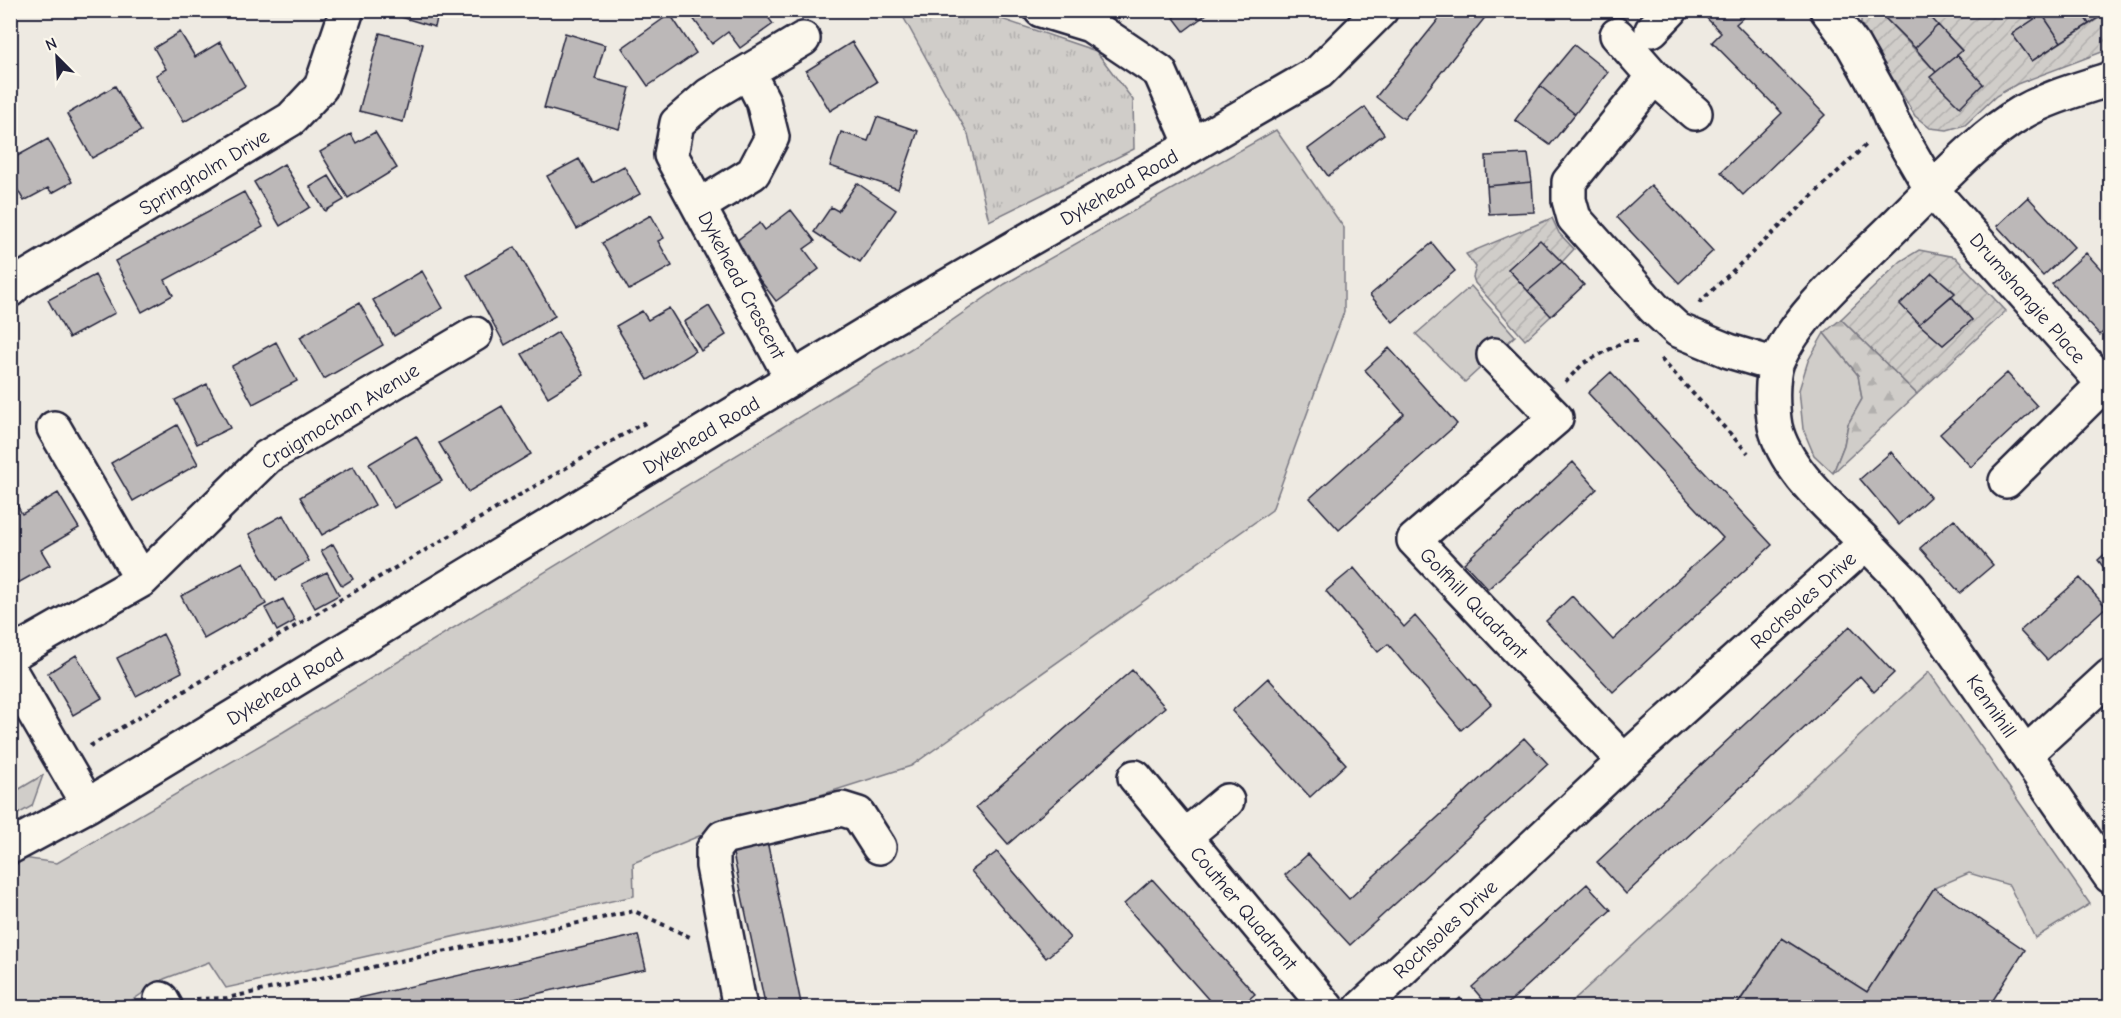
<svg xmlns="http://www.w3.org/2000/svg" width="2121" height="1018" viewBox="0 0 2121 1018" font-family="'Comic Neue',sans-serif">
	<style>
		.grass { fill: #d0cdc9; stroke: #797882; stroke-width: 1.5 }
		.forest { fill: url(#forest-firs); stroke: #797882; stroke-width: 1.5 }
		.park { fill: url(#park-tufts); stroke: #797882; stroke-width: 1.5 }
		.garden { fill: url(#garden-furrows); stroke: #797882; stroke-width: 1.5; fill-rule: evenodd }
		.building { fill: #bcb8b8; stroke: #22223b; stroke-width: 1.5 }
		.lines { fill: none; stroke-linecap: round; stroke-linejoin: round }
		.minor-casing { stroke: #22223b; stroke-width: 38 }
		.path { stroke: #22223b; stroke-width: 4; stroke-dasharray: 4.5 4.5; stroke-linecap: butt }
		.minor { stroke: #fbf7ec; stroke-width: 33 }
		.labels { text-anchor: middle; stroke-width: 4.5; stroke-linejoin: round; paint-order: stroke }
		.street-label { font-size: 20px; fill: #22223b; stroke: #fbf7ec }
	</style>
	<defs>
		<pattern id="forest-firs" width="22" height="20" patternUnits="userSpaceOnUse" patternTransform="scale(1.5)"><rect width="22" height="20" fill="#d0cdc9"/><path d="M5 1l3.5 6h-7zM16 11l3.5 6h-7z" fill="#b2b0ae"/></pattern>
		<pattern id="park-tufts" width="24" height="20" patternUnits="userSpaceOnUse" patternTransform="scale(1.5)"><rect width="24" height="20" fill="#d0cdc9"/><path d="M3 7l-1-3M5 7V3M7 7l1-3M15 17l-1-3M17 17v-4M19 17l1-3" fill="none" stroke="#b2b0ae"/></pattern>
		<pattern id="garden-furrows" width="10" height="10" patternUnits="userSpaceOnUse" patternTransform="scale(1.5)"><rect width="10" height="10" fill="#d0cdc9"/><path d="M-1 1l2-2M0 10L10 0M9 11l2-2" fill="none" stroke="#b2b0ae"/></pattern>
	</defs>
	<rect width="100%" height="100%" fill="#eeeae2"/>
	<filter id="ink" filterUnits="userSpaceOnUse"><feTurbulence type="fractalNoise" baseFrequency=".0167" numOctaves="2"/><feDisplacementMap in="SourceGraphic" scale="12" xChannelSelector="R" yChannelSelector="G"/><feConvolveMatrix kernelMatrix="1 2 1 2 8 2 1 2 1" color-interpolation-filters="sRGB"/></filter>
	<g filter="url(#ink)">
		<path class="grass" d="M1276 130 1344 228V312L1272 510 911 766 726 825 633 863 634 896 226 988 209 962 164 979 122 1007H11L10 856 57 863 283 732 912 348 1005 284Z
			M1471 286 1515 336 1465 382 1416 334Z
			M1824 333 1858 375 1862 399 1848 424 1844 445 1833 473 1814 455 1803 429 1799 390 1808 361Z
			M1929 672 2090 904 2035 938 2009 885 1969 873 1934 888 1867 992 1782 938 1735 1007 1565 1008Z
			M43 775 32 806 11 818V794Z"/>
		<path class="forest" d="M1841 319 1917 394 1833 473 1844 445 1848 424 1862 399 1858 375 1824 333Z"/>
		<path class="park" d="M900 11H981V12L1096 51 1133 100 1134 149 989 221 968 134Z"/>
		<path class="garden" d="M1861 11H1891L1884 17 1936 72 1931 77 1962 50 1924 11H2047L2012 34 2032 61 2110 11V49L2017 84 1996 96 1965 125 1947 130 1930 128 1915 116 1887 69 1861 23Z
			M1552 218 1559 233 1574 249 1562 262 1540 241 1508 269 1551 316 1525 340 1475 283 1473 277 1476 267 1466 254Z
			M1919 250 1955 257 2006 311 1917 394 1841 319 1901 261ZM1932 273 1955 292 1951 296 1972 320 1943 345 1919 324Z"/>
		<path class="building" d="M385 10H439L435 27 384 12Z
			M687 10H763L773 24 740 48 728 32 712 44Z
			M1168 10H1212L1184 31Z
			M1446 10H1491L1404 119 1376 97Z
			M1699 10H1744L1747 14 1736 24 1825 115 1743 195 1721 172 1782 113 1712 42 1721 33Z
			M1891 10H1924L1938 25 1915 48 1884 17Z
			M2047 10H2080L2089 24 2061 42 2042 14Z
			M2080 10H2109L2089 24Z
			M670 14 696 53 648 86 622 48Z
			M2042 14 2061 42 2032 61 2012 34Z
			M1938 25 1962 51 1936 72 1915 48Z
			M180 32 195 57 220 42 245 86 184 122 156 75 166 69 154 48Z
			M380 33 423 44 403 122 359 111Z
			M565 33 605 45 595 79 630 88 619 129 544 108Z
			M852 42 877 82 830 111 806 71Z
			M1574 45 1608 72 1575 114 1540 86Z
			M1957 55 1983 84 1960 107 1930 77Z
			M115 86 141 131 92 158 67 114Z
			M1540 86 1575 114 1550 145 1515 120Z
			M1365 107 1384 134 1328 176 1308 149Z
			M877 117 918 131 898 189 830 166 841 132 868 141Z
			M375 132 397 168 348 198 320 152 351 134 356 143Z
			M48 139 72 182 52 193 48 188 24 201 10 177V160Z
			M1528 154 1532 182 1487 186 1486 156Z
			M579 159 593 183 624 166 640 194 577 229 547 176Z
			M284 164 310 207 280 226 254 182Z
			M329 176 344 200 325 211 310 187Z
			M1532 182 1534 212 1489 214 1487 186Z
			M857 183 896 210 860 262 814 232 831 207 838 211Z
			M1651 185 1713 251 1679 283 1617 217Z
			M244 192 263 227 165 280 173 295 142 312 115 261Z
			M2028 197 2074 247 2043 276 1997 226Z
			M791 210 815 241 804 249 819 269 776 301 732 244 760 223 765 230Z
			M651 215 664 238 658 241 672 266 629 290 602 243Z
			M1540 240 1562 262 1528 291 1508 269Z
			M1432 243 1455 271 1393 322 1370 295Z
			M515 247 555 316 505 345 467 275Z
			M2086 253 2110 279V325L2100 335 2052 284Z
			M1562 262 1584 285 1551 316 1528 291Z
			M422 271 443 308 394 336 373 300Z
			M1932 273 1955 293 1919 324 1900 304Z
			M95 275 115 313 69 338 48 300Z
			M1951 296 1972 320 1943 345 1919 324Z
			M359 303 383 345 324 379 300 337Z
			M709 306 726 335 701 351 684 322Z
			M669 308 695 351 648 380 616 326 642 311 648 320Z
			M558 332 584 375 548 397 522 354Z
			M276 342 297 381 253 404 232 366Z
			M1389 348 1457 424 1339 530 1310 498 1404 414 1365 370Z
			M1611 372 1772 545 1613 692 1546 621 1572 596 1613 640 1723 538 1588 393Z
			M2007 373 2037 406 1971 467 1940 434Z
			M207 384 230 428 197 444 175 400Z
			M502 406 531 454 468 492 439 443Z
			M177 425 198 464 133 501 111 463Z
			M416 436 442 481 394 508 369 464Z
			M1891 452 1930 497 1899 525 1860 479Z
			M1573 462 1597 489 1488 589 1464 563Z
			M353 466 375 505 322 535 300 497Z
			M58 493 79 528 41 550 50 565 18 583 10 570V506L16 503 22 514Z
			M283 515 309 561 276 580 249 534Z
			M1954 519 1993 565 1960 593 1920 548Z
			M333 544 353 579 342 586 321 551Z
			M2110 549V576L2098 560Z
			M243 562 266 604 204 639 181 596Z
			M1354 568 1404 627 1415 616 1491 704 1461 730 1388 644 1378 652 1326 591Z
			M327 572 339 595 315 608 302 584Z
			M2080 578 2106 607 2047 660 2020 631Z
			M283 599 295 621 277 631 265 608Z
			M1850 626 1894 673 1874 692 1860 676 1626 894 1597 862Z
			M163 634 182 672 136 696 117 658Z
			M76 655 102 698 73 715 48 673Z
			M1132 670 1165 707 1008 844 976 807Z
			M1268 678 1346 764 1310 797 1232 711Z
			M1524 738 1548 764 1350 945 1285 875 1308 854 1349 899Z
			M767 841 802 1008H766L732 849Z
			M997 852 1070 938 1046 958 971 871Z
			M1152 879 1255 994 1239 1008H1216L1124 904Z
			M1587 884 1611 910 1503 1008H1490L1472 987Z
			M1934 888 2025 950 1988 1008H1735L1782 938 1867 992Z
			M638 935 646 969 475 1008H338L337 1003Z
			M1460 998 1469 1008H1449Z"/>
		<g class="lines">
			<defs>
				<path id="minor" d="M1041 10 1090 25 1160 72 1192 145
					M1827 10 1853 45 1883 99 1892 121 1932 190 2104 384 2006 481
					M1652 30 1671 10
					M1617 35 1654 77
					M1695 113 1654 77 1569 182V200L1574 218 1654 308 1678 330 1729 351 1776 365
					M699 206 753 173 772 137 763 101 748 72
					M10 290 17 283 291 119 321 87 347 10
					M1494 355 1556 418 1414 540 1624 761
					M792 379 671 155 677 123 709 95 803 39
					M54 428 142 580
					M1866 543 1910 588 2110 876
					M10 655 142 580 267 457 475 334
					M10 671 88 805
					M2025 754 2110 676
					M1135 777 1327 1008
					M1185 836 1227 801
					M10 847 88 805 887 321 1319 72 1381 10
					M161 999 166 1008
					M740 1008 713 866V850L723 837 842 809 858 814 879 847
					M1361 1008 1624 761 1866 543C1834 510 1785 471 1775 426 1772 409 1771 378 1777 362 1799 311 1860 262 1899 222 1935 187 1978 138 2021 113 2049 97 2080 89 2110 79"/>
			</defs>
			<use href="#minor" class="minor-casing"/>
			<path class="path" d="M1699 303 1868 143
				M1661 359 1748 453
				M1565 382 1584 363 1625 341H1640
				M90 746 643 423 646 429
				M196 999 227 998 634 911 692 938"/>
			<use href="#minor" class="minor"/>
		</g>
	</g>
	<g class="labels">
		<g class="street-label">
			<text transform="translate(204 172) rotate(-31)" y="7">Springholm Drive</text>
			<text transform="translate(1119 187) rotate(-30)" y="7">Dykehead Road</text>
			<text transform="translate(742 285) rotate(62)" y="7">Dykehead Crescent</text>
			<text transform="translate(2028 298) rotate(49)" y="7">Drumshangie Place</text>
			<text transform="translate(340 416) rotate(-32)" y="7">Craigmochan Avenue</text>
			<text transform="translate(701 435) rotate(-31)" y="7">Dykehead Road</text>
			<text transform="translate(1803 600) rotate(-42)" y="7">Rochsoles Drive</text>
			<text transform="translate(1474 603) rotate(46)" y="7">Golfhill Quadrant</text>
			<text transform="translate(285 686) rotate(-31)" y="7">Dykehead Road</text>
			<text transform="translate(1992 706) rotate(55)" y="7">Kennihill</text>
			<text transform="translate(1244 908) rotate(50)" y="7">Couther Quadrant</text>
			<text transform="translate(1445 929) rotate(-43)" y="7">Rochsoles Drive</text>
		</g>
	</g>
	<rect width="2121" height="1018" fill="none" stroke="#fbf7ec" stroke-width="36"/>
	<rect x="18" y="18" width="2085" height="982" fill="none" stroke="#22223b" stroke-width="2" filter="url(#ink)"/>
	<g transform="translate(57 57) rotate(336)" stroke="#fbf7ec" stroke-width="4.5" paint-order="stroke">
	<path d="M0-4.5L10 22L0 15L-10 22Z" fill="#22223b"/>
	<text y="-9" font-size="16" font-weight="bold" text-anchor="middle" fill="#22223b">N</text>
	</g>
</svg>
